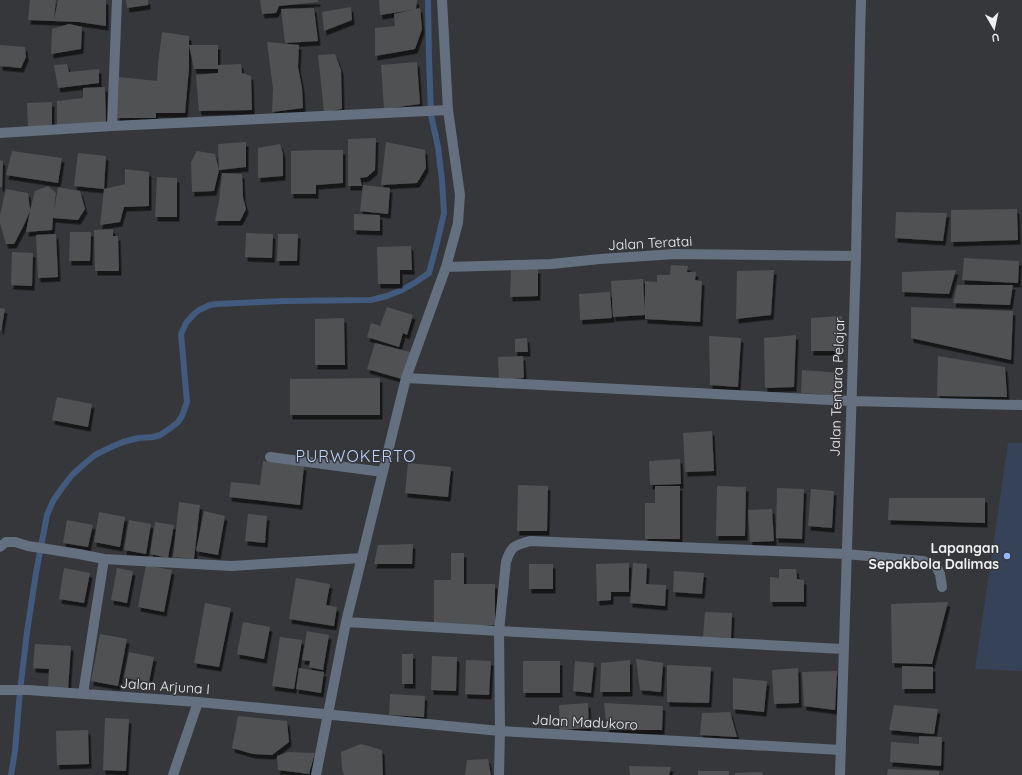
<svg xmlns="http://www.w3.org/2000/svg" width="1022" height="775" viewBox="0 0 1022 775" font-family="Quicksand,sans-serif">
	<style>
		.green { fill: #354258 }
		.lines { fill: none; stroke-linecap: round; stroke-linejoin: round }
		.stream { stroke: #425a7e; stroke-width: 6 }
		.building { fill: #4f5153; filter: url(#shadow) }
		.minor { stroke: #646f80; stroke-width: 10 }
		.poi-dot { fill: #8eb9fd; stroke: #36373a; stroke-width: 1.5 }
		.labels { text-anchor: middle; stroke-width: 3; stroke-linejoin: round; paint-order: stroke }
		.street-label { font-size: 14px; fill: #eff0f1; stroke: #36373a }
		.poi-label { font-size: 14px; font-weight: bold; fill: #eff0f1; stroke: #36373a; text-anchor: end }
		.quarter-label { font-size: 16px; letter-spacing: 1px; fill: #bbd4fa; stroke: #36373a }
	</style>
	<defs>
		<filter id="shadow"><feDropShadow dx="2.5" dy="4.5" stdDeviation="0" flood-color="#0009"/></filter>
	</defs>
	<rect width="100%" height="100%" fill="#36373a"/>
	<path class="green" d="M1008 443H1022V671L975 669Z"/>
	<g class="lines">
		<path class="stream" d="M11 775 15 751 20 691 27 632 36 573 47 515 53 501 62 488 72 475 83 465 95 455 109 448 123 442 138 438 153 437 160 435 172 427 178 422 182 416 187 402 181 334 186 323 194 314 199 310 210 305 216 304 285 301 371 300 387 296 402 290 416 282 429 273 437 243 444 213 442 180 438 147 431 115 429 57 428 0"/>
	</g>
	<path class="building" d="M30 0H56L54 20 58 0H106V26L79 22 28 20Z
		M126 0H148V5L127 8Z
		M260 0H318V2L279 6 276 13 262 14Z
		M379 0H417L416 9 420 8 422 29 415 49 375 56V28L395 26 394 14 412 10 380 15Z
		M351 7 352 20 324 31 322 12Z
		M314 8 318 41 285 43 281 9Z
		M69 24 82 27 81 49 51 54 52 29Z
		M162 32 189 36V68L185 113H156V118H117L119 77 157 81 158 64Z
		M267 42 299 45 298 67 302 88 303 108 272 112 273 89Z
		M0 45 25 47 26 57 21 68 0 66Z
		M189 45H218V65L241 64 242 73 251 76 252 110 199 111 196 75 218 73V69H194Z
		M335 54 341 70 342 109 324 112 318 55Z
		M417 62 420 104 384 109 381 65Z
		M67 64 69 72 99 69V83L58 88 54 65Z
		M105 87 106 122 57 125V101L83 98V88Z
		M52 102V125L28 127 27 103Z
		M376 138 375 170 367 177 360 178 362 186H348V139Z
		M246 142V167L219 170 218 144Z
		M386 142 425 150 426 168 417 183 381 185Z
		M280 144 283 154V176L258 178V148Z
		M317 150H343V183L316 185V194H291V151Z
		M12 151 62 158 58 183 6 175Z
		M197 151 215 154 219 170 214 191 192 192 191 162Z
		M78 153 106 156 104 189 125 184V169L149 172V206L124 207 120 222 100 225 104 189 74 186Z
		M0 160 3 161 2 187H0Z
		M222 173 242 174 243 197 246 209 240 221H215L219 201Z
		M157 177 177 178V217H155Z
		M363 185 390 188 388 214 360 211Z
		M48 186 56 193 54 210 58 187 80 191 85 209 78 220 53 218 52 230 26 232 30 211 23 227 14 244H6L0 223V215L6 189 28 193 30 210 35 191Z
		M1017 209 1018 240 951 242V210Z
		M896 212 947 213 943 241 895 238Z
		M354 214 380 215V231L354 230Z
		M113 229V236H118L119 271H95L94 230Z
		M70 232H91L90 261H69Z
		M246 233 273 234 272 258 245 257Z
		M56 234 58 277 38 278 36 235Z
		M278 234H298L297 261H277Z
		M411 246 412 270H400V284H378L377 247Z
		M12 252 33 253 32 286 11 285Z
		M964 258 1019 261 1018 283 962 280Z
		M671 265 688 266 687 272H696L695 280 702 281 700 322 645 319V315L613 317 611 281 643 279 645 311V281L657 282V275H670Z
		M511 269H538V296L510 297Z
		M774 270 771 315 736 319 737 271Z
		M956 270 949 294 902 292V272Z
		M957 285H1013L1010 305 953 303Z
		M610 292 612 318 580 320 579 294Z
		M387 307 413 315 407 335 403 333 399 347 367 337 371 323 380 326Z
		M911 307 1013 311 1011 360 911 338Z
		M0 308 5 309 1 331 0 330Z
		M842 316 841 351H811V318Z
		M344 318 345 365H315V319Z
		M796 335 794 387 765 388 764 338Z
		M709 336 741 338 738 387 710 385Z
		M527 338 528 352H515V339Z
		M375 343 410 352 402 379 367 369Z
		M523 356 524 378 499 380 498 357Z
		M938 356 1005 367 1007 397 937 396Z
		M802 370 841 373 839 396 801 393Z
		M380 378V415H290V379Z
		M57 397 92 404 88 427 52 420Z
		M712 431 714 471 685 472 683 433Z
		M680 459 681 484 650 485 649 461Z
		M263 461 304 466 300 505 229 497 231 482 260 485Z
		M408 463 451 467 448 497 405 493Z
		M518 485 548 486 547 531H517Z
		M655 486H680V539H645V503H655Z
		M717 486 746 487 745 536H716Z
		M777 488 804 489 802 539 776 538Z
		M811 489 834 491 832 528 808 526Z
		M889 498H985V523L888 520Z
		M179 502 200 505 194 559 173 557Z
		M772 509 774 541 750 542 748 510Z
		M204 511 225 516 218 555 196 551Z
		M99 512 125 517 120 547 94 542Z
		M248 514 267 516 265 543 245 541Z
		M67 520 93 525 88 547 63 543Z
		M129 520 151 524 146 554 124 550Z
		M155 522 174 525 168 558 150 554Z
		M413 544 412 564H374L378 545Z
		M451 553H464V584H495V625H434V580H451Z
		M629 563V592H611V600L597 601 596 564Z
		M633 563 647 564 646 584 666 585 665 606 630 603Z
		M529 564H553V589H529Z
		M146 565 172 570 164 612 138 607Z
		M64 568 90 573 84 603 59 599Z
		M117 568 133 571 127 603 111 600Z
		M779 569H796L797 579 804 580V602H770V577L779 578Z
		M674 571 704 573 702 594 673 592Z
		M296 578 330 584 326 605 337 607 334 626 289 619Z
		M948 602 932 664 892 663 891 604Z
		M205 603 231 608 219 667 194 663Z
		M705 612 732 613 731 638 703 637Z
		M243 622 270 627 264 659 237 654Z
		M307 631 329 635 323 670 309 667 310 661 302 660Z
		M100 634 127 639 118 686 91 681Z
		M280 637 302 640 294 689 272 686Z
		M35 644 71 646 68 690 48 689 49 669 33 668Z
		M129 652 154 657 149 682 124 678Z
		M402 654H413V684H402Z
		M432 656 457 657 456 691 431 690Z
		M636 659 663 663 661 692 640 690Z
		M466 660 491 661 489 695 465 694Z
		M630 660V692H600L601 663Z
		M523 661H560V693H523Z
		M575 661 594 663 591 693 573 691Z
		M667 665 711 667 709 703 667 702Z
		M902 666 933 667V689H902Z
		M299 668 324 672 321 693 296 689Z
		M798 668 799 703 774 704 772 670Z
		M837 671 835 710 804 706 802 672Z
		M733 678 767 681 764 712 733 709Z
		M390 694 425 696 424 717 389 715Z
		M588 703 589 728 560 730 559 705Z
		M604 703 663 706 662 730H607Z
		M894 705 938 709 934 734 889 730Z
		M730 712 737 737 700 735 702 713Z
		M238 716 287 721 289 742 272 755 253 754 232 748Z
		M105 718 129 719 126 771 103 770Z
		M88 730 89 764 57 765 56 731Z
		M919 736 942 737 941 766 890 762 891 742 919 744Z
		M361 744 382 750 383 775H344L342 769 341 752Z
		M288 752 315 753 309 774 278 770 277 756Z
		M488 759 491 775H465L467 760Z
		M629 766 671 767 669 775H630Z
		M888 769 939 771V775H887Z
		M698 771H729V775H698Z
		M762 772 763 775H735V773Z"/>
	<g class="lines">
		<path class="minor" d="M112 126 117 0
			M0 133 112 126 448 110
			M446 267 551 264 600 259 675 254 856 256
			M406 378 446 267 458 223 460 195 448 110 442 0
			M270 457 383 472
			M0 547 6 542H15L28 546 79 554 104 559 231 566 362 558
			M346 622 499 631 843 649
			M0 690H28L198 702 500 731 841 750
			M83 694 104 559
			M173 775 198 702
			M316 775 346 622 406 378 850 401 1022 405
			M499 775 500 731 499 631 506 562C511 546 515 545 530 541L846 554 923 561 936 566 940 574 942 587
			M840 775 856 256 860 38 861 0"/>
	</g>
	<circle class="poi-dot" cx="1007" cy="556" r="4"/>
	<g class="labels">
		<g class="street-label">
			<text transform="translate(650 243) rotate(-3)" y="5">Jalan Teratai</text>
			<text transform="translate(837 387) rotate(-88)" y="5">Jalan Tentara Pelajar</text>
			<text transform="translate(165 686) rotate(4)" y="5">Jalan Arjuna I</text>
			<text transform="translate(585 722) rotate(3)" y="5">Jalan Madukoro</text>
		</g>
		<g class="poi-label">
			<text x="999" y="553">Lapangan<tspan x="999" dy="16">Sepakbola Dalimas</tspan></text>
		</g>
		<g class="quarter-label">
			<text x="356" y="462">PURWOKERTO</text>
		</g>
	</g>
	<g transform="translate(994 28) rotate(171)" stroke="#36373a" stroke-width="3" paint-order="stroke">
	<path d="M0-3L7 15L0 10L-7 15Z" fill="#eff0f1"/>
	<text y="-6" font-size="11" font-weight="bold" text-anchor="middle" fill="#eff0f1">U</text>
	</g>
</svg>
